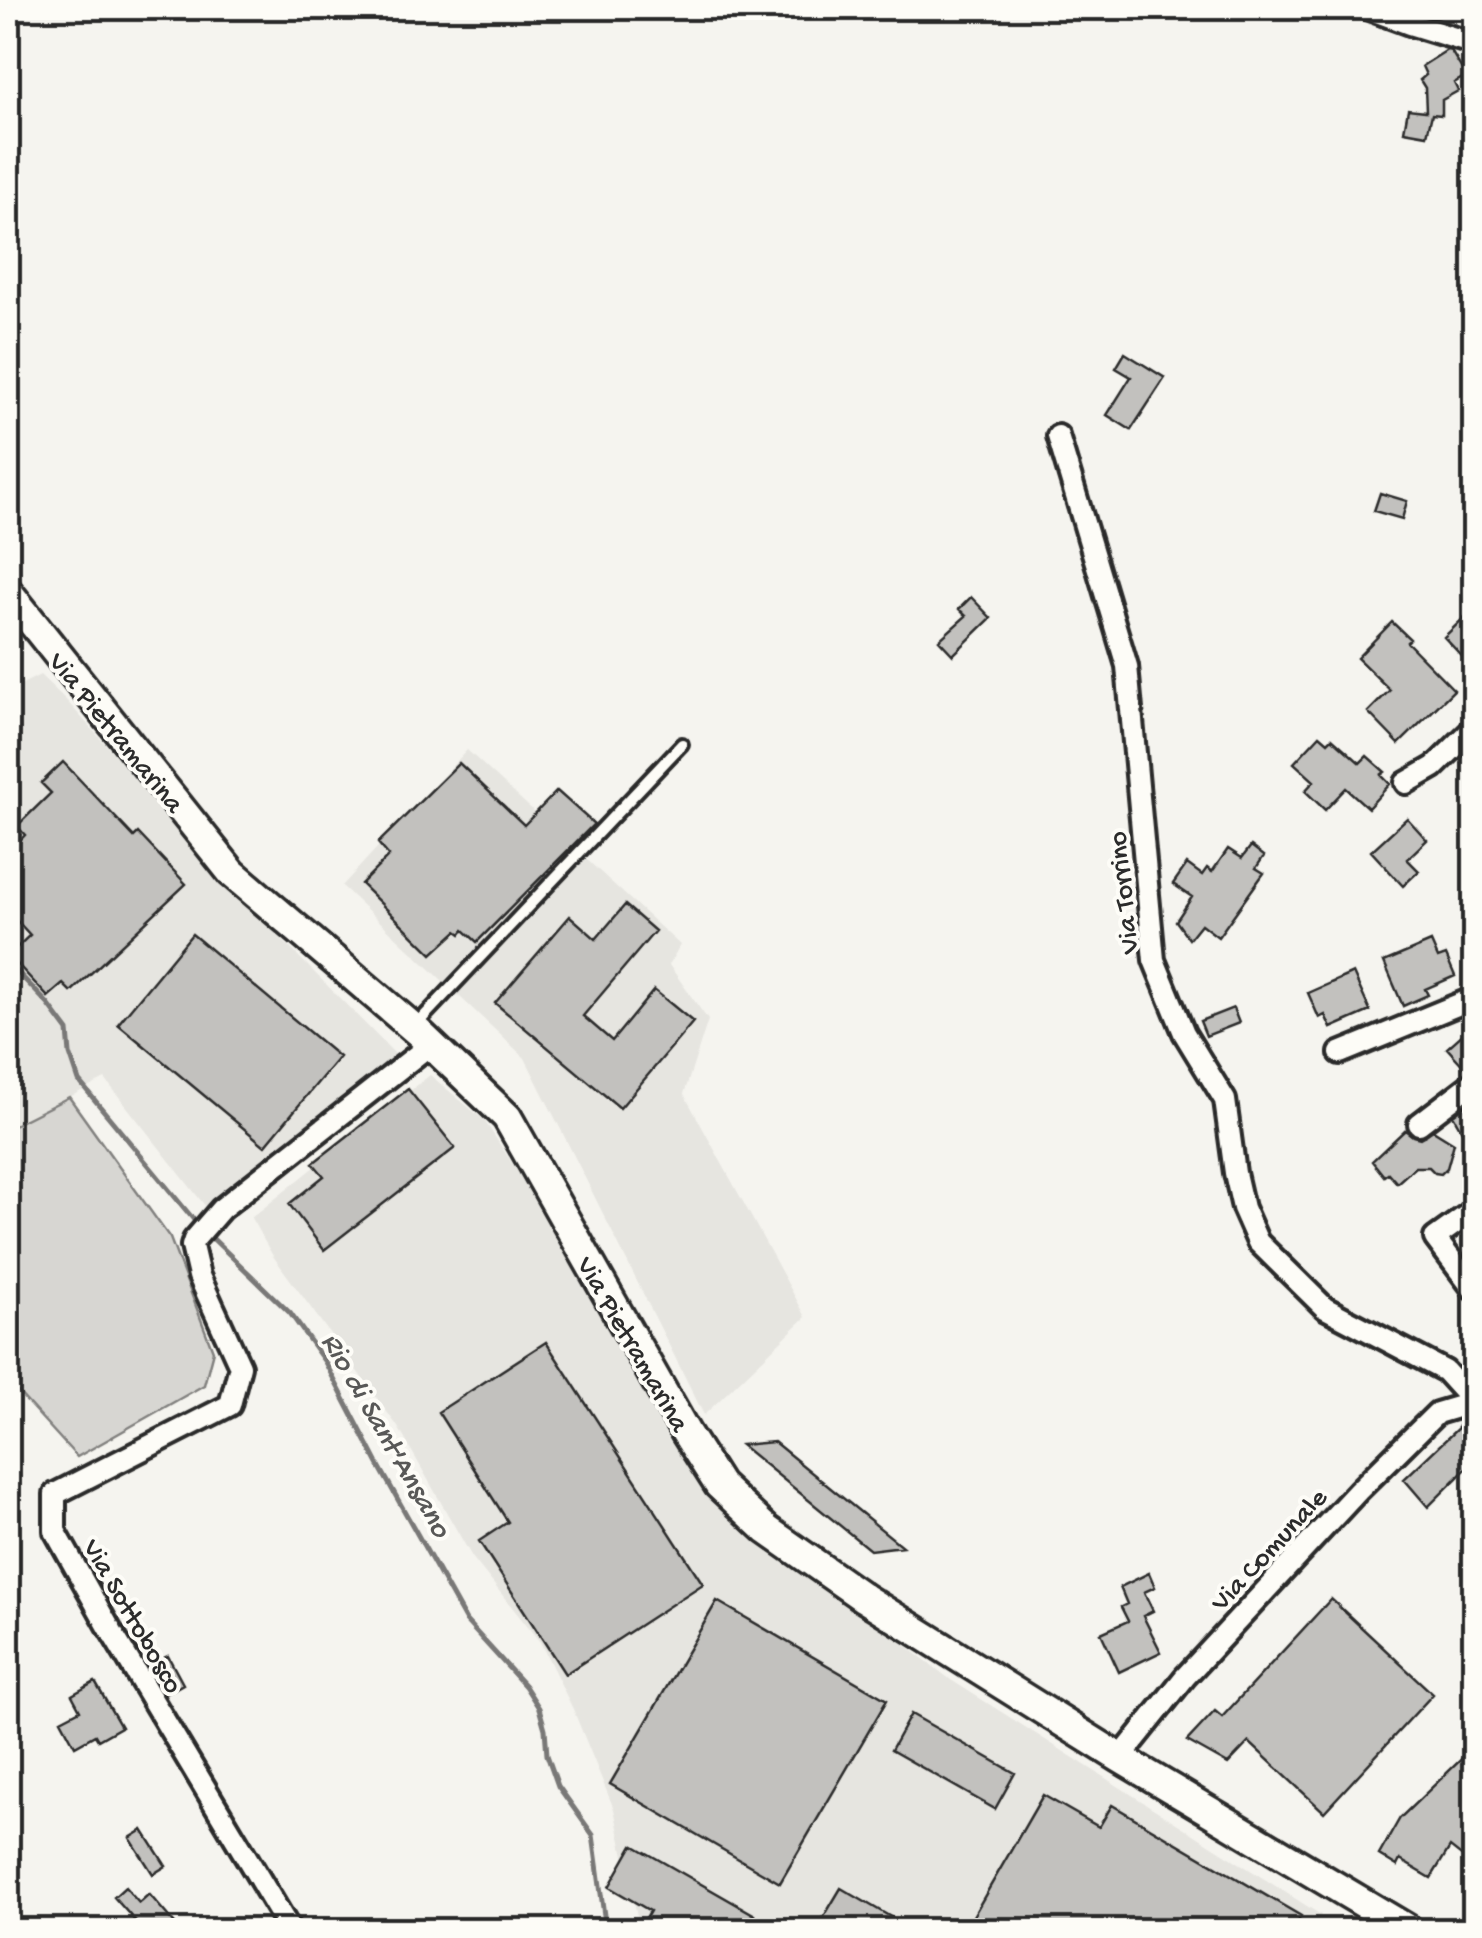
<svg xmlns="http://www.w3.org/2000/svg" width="1482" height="1938" viewBox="0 0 1482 1938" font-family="'Gochi Hand',sans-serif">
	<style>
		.built { fill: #e6e5e0 }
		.green { fill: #d7d6d2; stroke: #81807e; stroke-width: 2.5 }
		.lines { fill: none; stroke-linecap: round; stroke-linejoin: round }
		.stream { stroke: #797877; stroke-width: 5 }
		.building { fill: #c2c1be; stroke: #2b2b2b; stroke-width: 2.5 }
		.lane-casing { stroke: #2b2b2b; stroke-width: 18 }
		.street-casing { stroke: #2b2b2b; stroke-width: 28 }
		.secondary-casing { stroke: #2b2b2b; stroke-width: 35 }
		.lane { stroke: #fdfcf7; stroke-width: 10 }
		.street { stroke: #fdfcf7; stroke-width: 20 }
		.secondary { stroke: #fdfcf7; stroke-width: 28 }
		.labels { text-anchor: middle; stroke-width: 8; stroke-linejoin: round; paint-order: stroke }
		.street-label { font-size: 28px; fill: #2b2b2b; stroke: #fdfcf7 }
		.water-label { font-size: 30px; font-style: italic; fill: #585857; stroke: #fdfcf7 }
	</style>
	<rect width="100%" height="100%" fill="#f5f4ef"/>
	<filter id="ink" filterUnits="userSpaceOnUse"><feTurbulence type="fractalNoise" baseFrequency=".01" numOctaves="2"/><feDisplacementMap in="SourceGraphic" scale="20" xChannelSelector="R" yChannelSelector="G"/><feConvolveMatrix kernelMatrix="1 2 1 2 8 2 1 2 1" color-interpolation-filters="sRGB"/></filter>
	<g filter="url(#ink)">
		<path class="built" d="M40 675 65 699 142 785 219 876 397 1056 206 1207 105 1079 8 1128V691Z
			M467 750 680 945 669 965 708 1020 684 1094 806 1317 704 1415 525 1058 342 886Z
			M430 1075 484 1120 566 1246 670 1442 727 1509 951 1680 1321 1915 1312 1930H640L614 1809 573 1709 540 1642 472 1557 398 1427 273 1256 251 1218Z"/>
		<path class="green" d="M69 1097 170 1238 213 1351 204 1385 77 1457 8 1381V1128Z"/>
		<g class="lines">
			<path class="stream" d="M8 962 48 1004 68 1031 70 1054 79 1081 199 1226
				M207 1233 290 1313 325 1362 378 1464 466 1621 525 1686 539 1708 545 1729 547 1755 558 1786 593 1835 606 1930"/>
		</g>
		<path class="building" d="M1447 50 1451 51 1466 76 1454 83 1458 91 1442 100V115L1432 114 1427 135 1404 131 1408 109 1426 111 1425 88 1420 80 1426 75 1422 66Z
			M1125 353 1165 378 1131 430 1107 415 1131 377 1116 368Z
			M1380 493 1407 501 1402 519 1374 511Z
			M971 597 991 618 953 655 939 640 966 616 959 609Z
			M1474 608V669L1444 637Z
			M1392 622 1410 639 1407 642 1454 690 1399 744 1368 712 1390 690 1357 658Z
			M1320 735 1328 742 1332 738 1360 763 1367 756 1385 772 1381 775 1390 784 1368 808 1346 788 1325 810 1305 791 1314 781 1294 763Z
			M63 762 134 837 138 833 186 884 71 992 63 984 48 997 9 955 30 935 8 911V853L25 835 17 826 51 793 41 783Z
			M459 763 524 825 557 791 594 824 477 942 464 930 461 934 457 931 432 954 361 884 389 856 378 843Z
			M1407 818 1427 840 1407 859 1419 871 1403 886 1371 851Z
			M1251 846 1264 856 1256 868 1264 873 1218 937 1201 924 1189 939 1176 921 1192 897 1173 884 1187 864 1202 875 1207 868 1212 872 1228 849 1242 858Z
			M625 905 655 931 583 1016 612 1041 654 990 693 1022 620 1108 495 1003 570 916 596 939Z
			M192 934 339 1057 265 1146 118 1024Z
			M1431 942 1438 958 1446 955 1455 976 1425 989 1428 995 1403 1006 1384 962Z
			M1353 973 1370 1011 1331 1028 1325 1015 1319 1018 1308 993Z
			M1233 1008 1239 1023 1206 1036 1200 1021Z
			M1474 1024V1069L1467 1070 1447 1048Z
			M408 1089 455 1148 324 1250 289 1204 324 1176 313 1163Z
			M1474 1099V1152L1453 1115Z
			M1405 1130 1413 1136 1420 1138 1433 1130 1454 1143 1447 1168 1441 1174 1435 1173 1429 1167H1415L1397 1183 1388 1173 1384 1176 1372 1161Z
			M546 1342 703 1584 565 1674 479 1541 508 1522 438 1412Z
			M1474 1421V1461L1428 1507 1404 1479 1459 1427V1423Z
			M774 1442 902 1546 870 1550 741 1445Z
			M1149 1573 1155 1587 1144 1592 1153 1611 1143 1616 1161 1652 1119 1672 1101 1633 1128 1621 1121 1607 1127 1604 1120 1587Z
			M1331 1599 1433 1694 1324 1812 1249 1742 1228 1764 1187 1741 1215 1711 1222 1717Z
			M717 1601 887 1700 780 1883 610 1784Z
			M168 1656 183 1684 165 1694 148 1666Z
			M95 1682 121 1727 98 1740 95 1735 75 1746 61 1720 80 1710 72 1695Z
			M911 1714 1015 1773 995 1809 891 1750Z
			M1474 1747V1866L1450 1847 1431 1878 1400 1860 1397 1866 1379 1855 1400 1818Z
			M1043 1795 1099 1827 1112 1805 1301 1916 1293 1930H965Z
			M143 1830 166 1866 153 1874 130 1838Z
			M633 1845 755 1915 746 1930H656L643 1923 650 1911 609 1887Z
			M125 1887 139 1903 149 1894 180 1930H143L114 1897Z
			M841 1888 913 1930H816Z"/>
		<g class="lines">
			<defs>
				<path id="lane" d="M414 1027 682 744"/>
				<path id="street" d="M1366 8 1409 24 1468 42 1474 47
					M1058 436 1127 666 1154 960 1184 1033 1225 1100 1235 1173 1243 1208 1258 1242 1325 1308 1445 1371 1473 1402
					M1406 783 1434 767 1474 728
					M1340 1053 1474 998
					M1419 1124 1474 1082
					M1474 1210 1435 1238 1474 1290
					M1120 1758 1185 1677 1358 1491 1437 1413 1474 1402
					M290 1930 111 1631 55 1531V1494L230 1405 240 1366 199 1276 192 1246 194 1240 221 1209 431 1044"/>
				<path id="secondary" d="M8 592 232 873 417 1031 507 1117 686 1433 719 1485 767 1530 864 1598 1120 1758 1409 1930"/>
			</defs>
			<use href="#lane" class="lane-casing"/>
			<use href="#street" class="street-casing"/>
			<use href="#secondary" class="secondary-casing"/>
			<use href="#lane" class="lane"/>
			<use href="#street" class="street"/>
			<use href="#secondary" class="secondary"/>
		</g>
	</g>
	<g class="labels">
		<g class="street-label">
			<text transform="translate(118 731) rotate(51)" y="10">Via Pietramarina</text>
			<text transform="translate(1121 893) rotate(-96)" y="10">Via Torrino</text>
			<text transform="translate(635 1343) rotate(60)" y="10">Via Pietramarina</text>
			<text transform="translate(1267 1548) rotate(-47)" y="10">Via Comunale</text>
			<text transform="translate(135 1615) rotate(60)" y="10">Via Sottobosco</text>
		</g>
		<g class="water-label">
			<text transform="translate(388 1434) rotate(60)" y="10">Rio di Sant'Ansano</text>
		</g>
	</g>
	<rect width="1482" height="1938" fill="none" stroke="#fdfcf7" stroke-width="40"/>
	<rect x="20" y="20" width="1442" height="1898" fill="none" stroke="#2b2b2b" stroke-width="4" filter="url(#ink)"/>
</svg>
